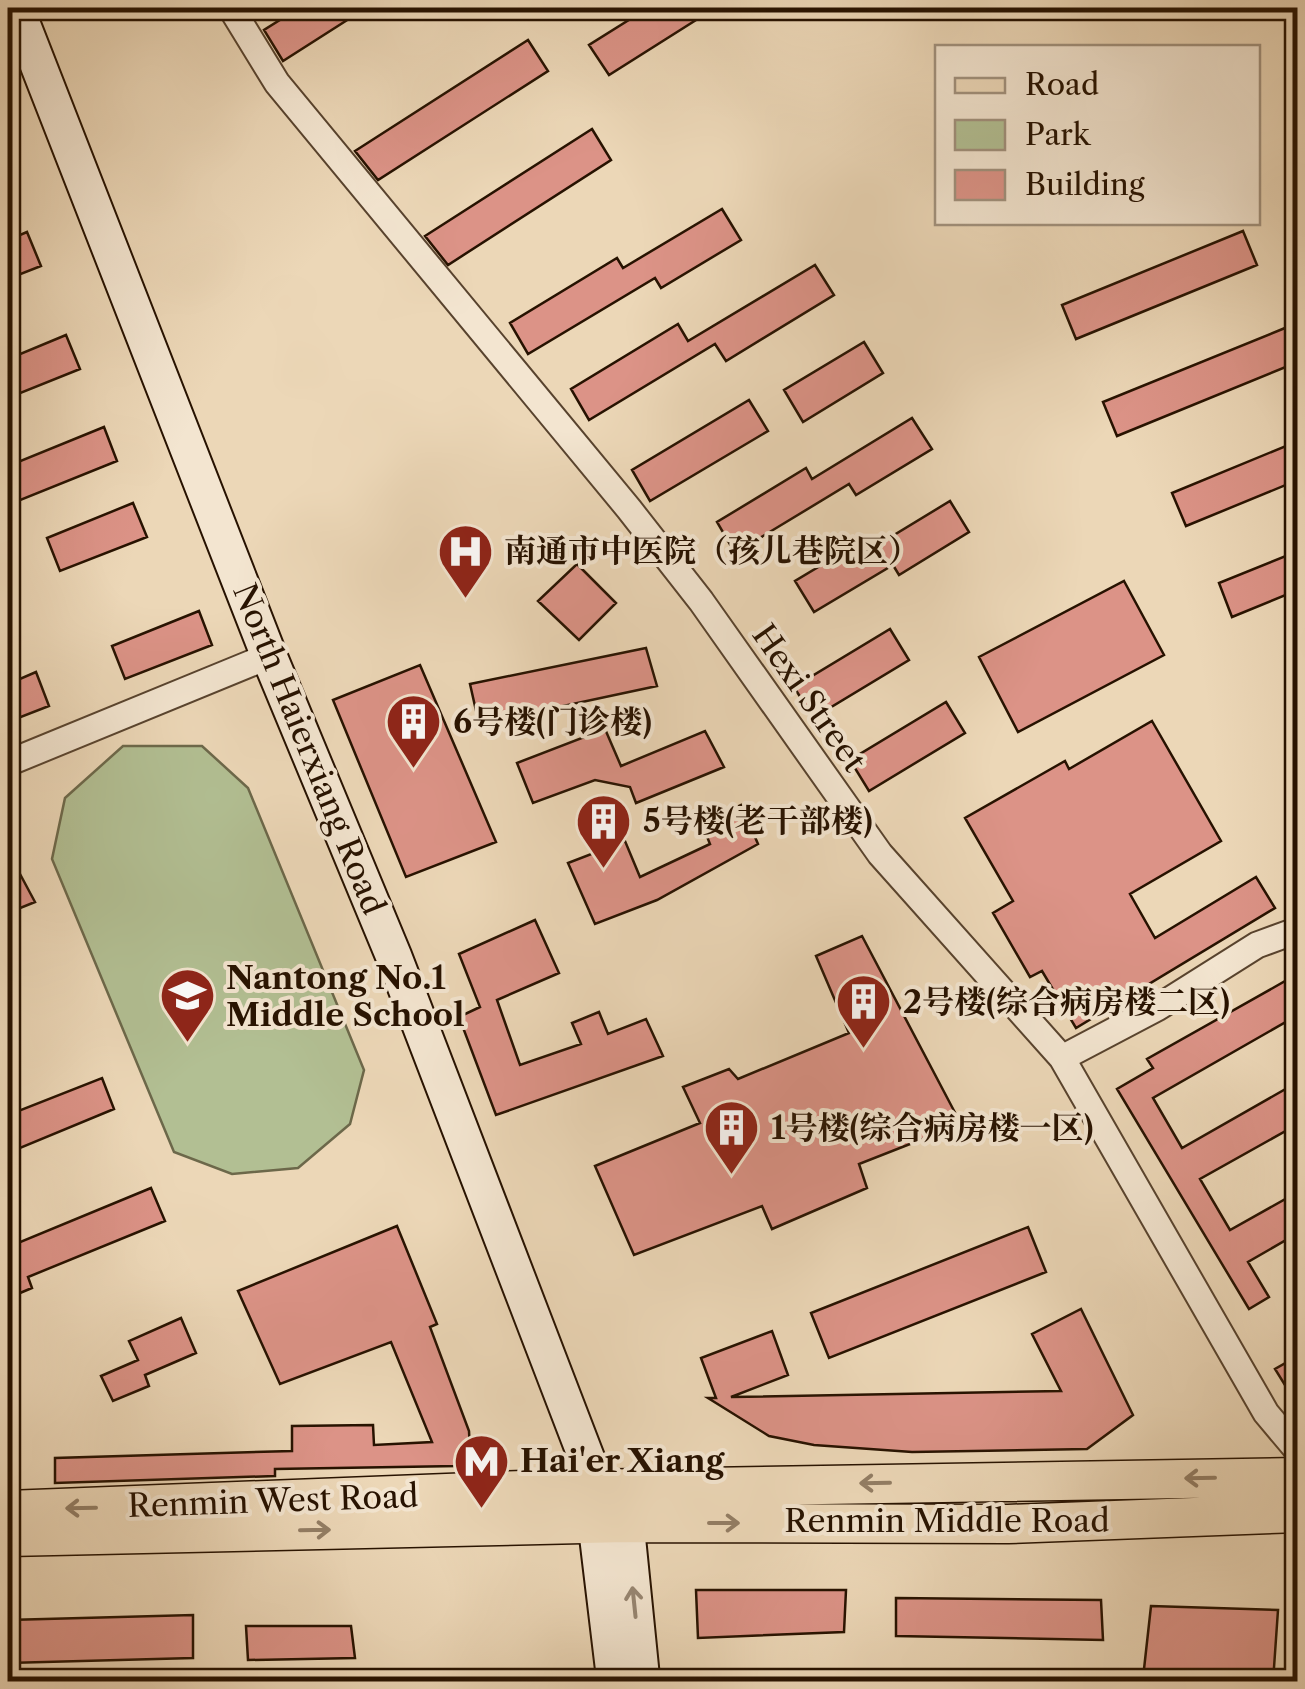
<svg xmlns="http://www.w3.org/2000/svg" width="1305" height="1689" viewBox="0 0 1305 1689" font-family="'Libre Caslon Text','Noto Serif SC',serif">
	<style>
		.green { fill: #b2bf93; stroke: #6c684a; stroke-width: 2.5 }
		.building { fill: #dc9387; stroke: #271200; stroke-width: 2.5 }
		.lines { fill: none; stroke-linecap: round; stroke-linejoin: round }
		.street-casing { stroke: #58432e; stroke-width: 29 }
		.secondary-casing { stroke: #271200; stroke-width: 39 }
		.primary-casing { stroke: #271200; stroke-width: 41 }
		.street { stroke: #f3e5d0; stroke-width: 25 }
		.secondary { stroke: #f3e5d0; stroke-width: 35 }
		.primary { stroke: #ecd7b7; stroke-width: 38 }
		.oneway { stroke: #937e65 }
		.oneway2 { stroke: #978672 }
		.labels { text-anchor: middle; stroke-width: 8; stroke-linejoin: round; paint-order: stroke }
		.poi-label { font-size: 32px; font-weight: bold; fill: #271200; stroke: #f3e5d0; text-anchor: start }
		.street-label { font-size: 32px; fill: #271200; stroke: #f3e5d0 }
	</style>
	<rect width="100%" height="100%" fill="#ecd7b7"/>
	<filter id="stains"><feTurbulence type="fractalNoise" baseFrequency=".002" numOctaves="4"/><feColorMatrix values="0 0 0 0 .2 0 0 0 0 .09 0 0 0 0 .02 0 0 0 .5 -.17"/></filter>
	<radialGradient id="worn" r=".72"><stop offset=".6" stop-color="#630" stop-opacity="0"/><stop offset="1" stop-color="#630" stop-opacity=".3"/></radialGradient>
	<path class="green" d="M123 746H202L248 788 364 1070 350 1124 298 1168 232 1174 174 1152 52 859 65 798Z"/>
	<path class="building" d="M299 8H366L283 61 264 30Z
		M648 8H715L609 75 589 45Z
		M528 40 548 71 378 180 355 151Z
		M592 129 611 160 448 265 425 236Z
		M722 209 741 240 661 288 655 278 528 354 510 323 617 258 623 268Z
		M1243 231 1257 265 1076 339 1062 305Z
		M27 232 41 266 8 279V240Z
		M815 265 834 295 726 361 715 344 589 420 571 389 678 324 688 341Z
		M1285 328 1298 362 1117 436 1103 402Z
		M66 335 80 369 8 398V359Z
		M864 342 883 373 803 422 784 390Z
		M749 400 768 431 650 501 632 470Z
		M912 418 932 449 856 495 849 484 735 553 717 522 806 468 812 479Z
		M104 427 117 461 8 505V466Z
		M1298 441V480L1186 526 1172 493Z
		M950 501 969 532 899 575 893 565 814 612 795 581 855 545 861 555Z
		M133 503 147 537 60 571 47 538Z
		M1298 551V590L1232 617 1219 583Z
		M577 564 616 603 579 640 538 601Z
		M1124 581 1164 655 1018 732 979 657Z
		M199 611 212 645 125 679 112 646Z
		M890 629 909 660 813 718 794 687Z
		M646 648 657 686 479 724 470 684Z
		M420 665 496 842 406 877 333 700Z
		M36 672 49 706 8 722V684Z
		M946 702 965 733 869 791 850 760Z
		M1152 721 1221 841 1130 894 1155 938 1256 877 1275 908 1076 1028 1042 971 1030 977 993 913 1013 901 965 818 1065 761 1069 769Z
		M605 729 621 766 705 731 724 767 636 803 630 787 595 780 533 803 517 763Z
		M741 805 758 844 657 900 595 924 568 863 625 841 640 877 710 844 702 824Z
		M20 874 35 902 8 913V879Z
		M535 920 559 973 497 1000 520 1065 581 1044 572 1023 599 1012 608 1034 646 1019 663 1056 496 1115 459 1017 480 1007 459 954Z
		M862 936 961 1124 859 1164 867 1188 772 1229 762 1206 634 1255 595 1166 700 1123 683 1087 729 1069 738 1079 849 1033 816 956Z
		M1287 980 1298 998V1015L1153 1098 1182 1148 1298 1082V1124L1200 1179 1230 1230 1298 1192V1233L1248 1262 1269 1297 1249 1309 1117 1089 1153 1068 1147 1059Z
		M102 1078 114 1109 8 1153V1115Z
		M151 1188 165 1221 28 1277 32 1288 8 1298V1247Z
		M397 1226 437 1324 430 1327 469 1431 470 1451 458 1466 275 1469V1476L55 1483V1458L292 1451V1426L373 1425 374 1445 432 1442 391 1342 280 1384 238 1291Z
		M1028 1227 1046 1272 829 1358 811 1313Z
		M1081 1309 1133 1415 1087 1449 912 1452 814 1445 769 1436 708 1398H716L701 1358 772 1331 788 1375 731 1397 1061 1391 1032 1334Z
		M181 1318 196 1353 145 1375 149 1386 113 1401 101 1376 138 1360 129 1341Z
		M1298 1356V1406L1275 1369Z
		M696 1590H846L844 1632 698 1638Z
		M896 1598 1101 1600 1103 1640 896 1636Z
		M1151 1606 1278 1610 1273 1682 1143 1678Z
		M193 1615V1658L8 1663V1620Z
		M246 1626H351L355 1658 248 1660Z"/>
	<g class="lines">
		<defs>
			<path id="street" d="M231 8 277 83 629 509 701 601 880 854 1062 1058 1266 1413 1298 1451
				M8 763 269 656
				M1062 1058 1157 1008 1257 945 1298 930"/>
			<path id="secondary" d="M16 8 269 656 394 957 598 1488 626 1523 642 1682
				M597 1494 596 1524 615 1682"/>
			<path id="primary" d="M8 1510 523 1490 1298 1477
				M8 1537 626 1523 1008 1524 1298 1513"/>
		</defs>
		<use href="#street" class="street-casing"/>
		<use href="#secondary" class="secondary-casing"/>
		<use href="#primary" class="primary-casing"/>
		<use href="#street" class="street"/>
		<use href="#secondary" class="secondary"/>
		<use href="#primary" class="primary"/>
	</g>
	<defs><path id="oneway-shaft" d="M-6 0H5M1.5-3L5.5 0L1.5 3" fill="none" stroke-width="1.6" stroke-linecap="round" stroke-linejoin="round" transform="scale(2.5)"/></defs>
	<g class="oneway">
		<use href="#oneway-shaft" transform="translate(1200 1478) rotate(179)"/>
		<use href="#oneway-shaft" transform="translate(875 1483) rotate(179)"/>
		<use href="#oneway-shaft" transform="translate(81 1508) rotate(179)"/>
		<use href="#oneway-shaft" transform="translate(724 1523)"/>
		<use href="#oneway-shaft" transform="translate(315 1530) rotate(-1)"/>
	</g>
	<use class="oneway2" href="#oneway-shaft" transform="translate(634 1602) rotate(-96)"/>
	<defs>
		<symbol id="hospital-pin" viewBox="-11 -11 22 30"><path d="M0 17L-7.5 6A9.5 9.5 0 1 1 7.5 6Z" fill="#8f2418" stroke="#f3e5d0"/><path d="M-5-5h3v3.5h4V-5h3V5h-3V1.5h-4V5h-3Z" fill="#fff"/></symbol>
		<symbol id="building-pin" viewBox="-11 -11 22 30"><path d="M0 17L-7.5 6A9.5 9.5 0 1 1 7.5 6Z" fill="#8f2418" stroke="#f3e5d0"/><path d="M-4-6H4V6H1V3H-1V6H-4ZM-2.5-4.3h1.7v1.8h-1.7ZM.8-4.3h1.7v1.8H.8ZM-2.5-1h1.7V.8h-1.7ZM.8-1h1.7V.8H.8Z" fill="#fff"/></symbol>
		<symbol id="school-pin" viewBox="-11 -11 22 30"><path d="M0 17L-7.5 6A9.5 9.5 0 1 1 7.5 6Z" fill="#8f2418" stroke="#f3e5d0"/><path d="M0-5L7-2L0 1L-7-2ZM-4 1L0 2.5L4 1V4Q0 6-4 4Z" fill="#fff"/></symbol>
		<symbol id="metro-pin" viewBox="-11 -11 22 30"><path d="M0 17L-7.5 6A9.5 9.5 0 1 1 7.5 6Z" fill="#8f2418" stroke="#f3e5d0"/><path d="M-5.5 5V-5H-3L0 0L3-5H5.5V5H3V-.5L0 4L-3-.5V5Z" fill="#fff"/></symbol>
	</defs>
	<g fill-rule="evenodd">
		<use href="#hospital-pin" x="434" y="520" width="63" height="86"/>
		<use href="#building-pin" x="382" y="690" width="63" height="86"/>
		<use href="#building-pin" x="572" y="790" width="63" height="86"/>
		<use href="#school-pin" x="156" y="964" width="63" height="86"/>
		<use href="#building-pin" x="832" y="970" width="63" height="86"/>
		<use href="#building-pin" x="700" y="1096" width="63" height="86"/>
		<use href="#metro-pin" x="450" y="1430" width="63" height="86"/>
	</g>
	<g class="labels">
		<g class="poi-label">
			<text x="504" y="562">南通市中医院（孩儿巷院区）</text>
			<text x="453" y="733">6号楼(门诊楼)</text>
			<text x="643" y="832">5号楼(老干部楼)</text>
			<text x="226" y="989">Nantong No.1<tspan x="226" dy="37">Middle School</tspan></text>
			<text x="903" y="1013">2号楼(综合病房楼二区)</text>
			<text x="771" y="1139">1号楼(综合病房楼一区)</text>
			<text x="520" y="1472">Hai'er Xiang</text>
		</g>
		<g class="street-label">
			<text transform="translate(809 698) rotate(55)" y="11">Hexi Street</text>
			<text transform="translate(309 749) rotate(68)" y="11">North Haierxiang Road</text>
			<text transform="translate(273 1501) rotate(-2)" y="11">Renmin West Road</text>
			<text x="947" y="1532">Renmin Middle Road</text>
		</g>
	</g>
	<rect width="1305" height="1689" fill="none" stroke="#ecd7b7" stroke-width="40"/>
	<rect x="10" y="10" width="1285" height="1669" fill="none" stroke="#271200" stroke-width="5"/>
	<rect x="20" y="20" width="1265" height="1649" fill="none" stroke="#271200" stroke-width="2.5"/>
	<rect x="935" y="45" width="325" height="180" fill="#f3e5d0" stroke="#a1917d" stroke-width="2.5"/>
	<rect x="955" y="78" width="50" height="15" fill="#ecd7b7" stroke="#a1917d" stroke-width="2.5"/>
	<text x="1025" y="95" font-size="30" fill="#271200">Road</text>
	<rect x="955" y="120" width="50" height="30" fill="#b2bf93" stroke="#a1917d" stroke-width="2.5"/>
	<text x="1025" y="145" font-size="30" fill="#271200">Park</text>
	<rect x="955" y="170" width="50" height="30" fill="#dc9387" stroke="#a1917d" stroke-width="2.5"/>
	<text x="1025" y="195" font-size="30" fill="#271200">Building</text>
	<rect width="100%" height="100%" filter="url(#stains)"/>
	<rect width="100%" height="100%" fill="url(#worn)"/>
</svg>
